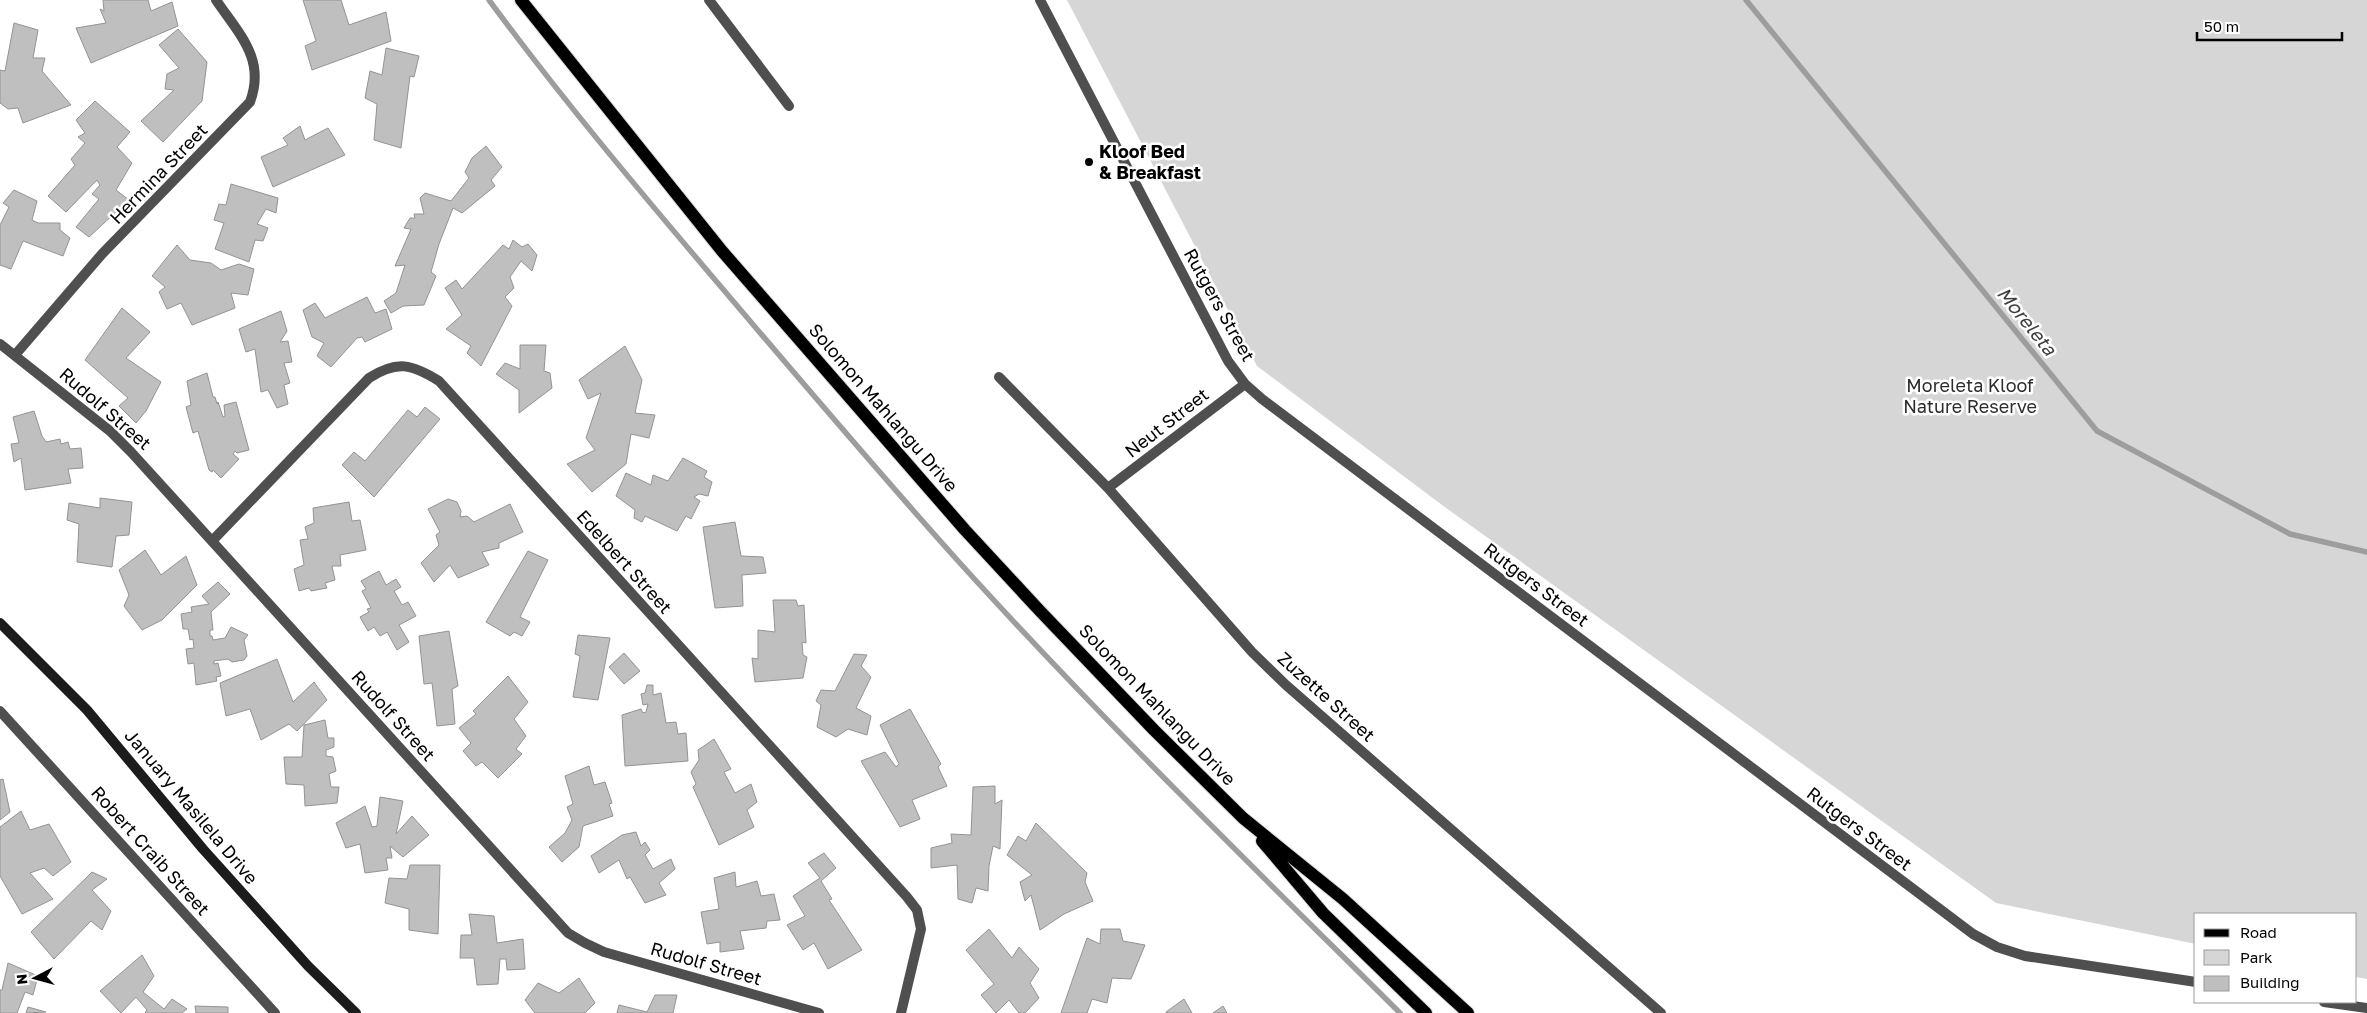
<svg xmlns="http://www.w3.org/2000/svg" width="2367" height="1013" viewBox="0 0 2367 1013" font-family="'Golos Text',sans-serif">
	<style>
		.green { fill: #d6d6d6 }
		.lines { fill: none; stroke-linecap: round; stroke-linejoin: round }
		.stream { stroke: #9d9d9d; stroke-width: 5.5 }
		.building { fill: #bfbfbf; stroke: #939393 }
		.primary-casing { stroke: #dbdbdb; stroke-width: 14 }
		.street { stroke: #4f4f4f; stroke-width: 10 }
		.secondary { stroke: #1c1c1c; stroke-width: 10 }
		.primary { stroke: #000; stroke-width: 12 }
		.poi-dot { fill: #000; stroke: #fff; stroke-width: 2 }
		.labels { text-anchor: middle; stroke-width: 5; stroke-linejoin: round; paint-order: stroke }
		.poi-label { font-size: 18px; font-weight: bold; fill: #000; stroke: #fff; text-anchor: start }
		.street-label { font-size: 18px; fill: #000; stroke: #fff }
		.park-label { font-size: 18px; fill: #2d2d2d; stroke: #fff }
		.water-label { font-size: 19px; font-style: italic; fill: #3e3e3e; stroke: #fff }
	</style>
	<rect width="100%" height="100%" fill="#fff"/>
	<path class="green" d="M1067 0H2367V979L2356 977V914H2196V944L1996 903 1442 505 1257 366Z"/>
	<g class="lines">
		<path class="stream" d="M489 0C562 99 642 194 722 288 800 380 878 472 959 562 1100 718 1251 865 1400 1013
			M1746 0 2097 431 2290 534 2367 552"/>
	</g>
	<path class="building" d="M103 0H148L151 11 172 2 178 26 91 63 76 28 106 23 100 9 104 11Z
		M303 0H341L349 25 386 12 391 41 312 70 305 46 316 41Z
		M14 23 38 30 33 58H45L42 71 71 105 23 123 18 108 8 109 0 103V70L5 71Z
		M178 29 207 62 202 101 163 142 141 121 174 90 165 89 167 74 179 68 159 45Z
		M386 48 419 56 414 77 410 76 401 148 374 140 377 104 365 98 370 71 382 75Z
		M95 101 130 132 117 147 132 163 116 190 129 200 89 237 76 227 99 199 92 194 100 185 97 180 66 212 48 196 75 165 71 159 85 143 78 137 85 133 76 120Z
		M300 126 305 140 328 128 345 155 273 187 261 157 288 145 283 138Z
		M486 146 502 167 491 180 495 186 462 213 453 208 439 244 431 272 436 276 424 305 403 306 391 313 384 301 396 293 405 265 395 266 411 229 404 228 410 218H415L414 214H424L420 198 425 193 451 201 469 178 465 172 472 158Z
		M231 184 278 198 276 213 266 209 257 224 268 228 263 241 255 240 249 262 215 249 224 223 214 220 219 204 226 205Z
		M14 190 37 201 32 220 38 223H60V230L70 238 63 256 23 241 11 269 0 265V225L9 207 3 203Z
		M513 240 522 247 528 244 537 255 532 271 521 261 510 277 514 288 505 297 512 306 481 366 467 353 471 346 446 329 462 315 445 288 456 280 462 289 503 245 509 249Z
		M177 245 190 260 211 263 221 270 239 264 254 269 248 295 231 293 235 308 192 325 181 303 167 309 159 292 165 287 152 276Z
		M367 297 375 313 386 309 392 329 365 342 362 337 357 338 331 367 317 356 324 343 312 337 303 310 315 303 325 318Z
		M122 308 150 332 126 358 161 382 146 411 136 423 119 406 128 398 85 360Z
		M281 311 287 331 280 342 288 341 292 362 284 363 290 383 284 385 288 404 277 408 268 390 261 392 255 349 246 352 239 329Z
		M520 345H546L544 371 550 373 552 388 519 413V390L496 374 505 363 520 369Z
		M625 346 642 380 635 413 655 415 649 438 631 434 626 464 592 492 567 464 595 450 586 438 601 393 588 399 579 380Z
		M207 373 213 397H215L217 404 218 402 223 417 225 416 224 405 236 402 249 450 237 453 235 451 233 454 239 459 221 478 213 470 212 472 209 470 198 431 193 433 186 407 191 405 187 381Z
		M425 407 440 419 374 497 342 465 354 452 365 461 408 410 417 417Z
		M34 411 42 436 46 442 60 439 61 444 68 442 70 449 81 448 83 468 68 469 71 483 25 490 21 458 14 462 11 444 19 443 13 417Z
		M683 458 707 471 704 477 712 482 708 496 699 494 694 497 700 501 691 519 686 516 677 531 645 516 642 522 634 518 635 510 616 496 626 473 651 485 653 475 668 481Z
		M100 498 132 502 129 535 116 536 112 567 77 562 79 524 67 520 69 503 100 508Z
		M448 499 457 502 461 511 460 517 467 516 474 522 510 504 523 532 499 543V548L482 552 489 565 458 578 450 565 434 582 421 563 439 545 436 535 440 532 428 509Z
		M349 502 352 521 360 520 366 550 340 555 341 566H332L335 580 325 583 327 588 311 591 309 588 299 591 294 569 304 565 300 540 308 539 305 527 314 523 313 508Z
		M735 522 741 556 763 557 766 573 742 575 743 606 715 608 703 527Z
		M145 550 161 575 186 556 197 585 162 620 142 630 124 606 129 595 119 570Z
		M528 551 548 560 520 617 530 622 522 636 514 632 510 636 486 622Z
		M379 571 386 585 396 579 401 587 394 591 402 605 408 602 416 616 399 625 409 642 397 650 387 632 380 636 374 627 368 631 360 617 369 612 367 609 371 608 362 591 366 589 361 581Z
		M218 582 230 594 211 612 213 630H210V636H212L213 640 225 638 231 627 248 635 244 640 247 656 244 660 232 662 228 659 214 661V664L218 663 221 676 216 677 217 681 196 685 194 663 188 664 186 649 194 648 193 639 190 640 188 629H183L181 614 192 612 191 607 209 604 202 596Z
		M773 600H796L798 606 804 605 806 643 802 642 803 655 807 657 803 678 755 682 752 658 758 659V630L775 632Z
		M449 631 458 686 452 689 455 724 437 726 432 683 424 684 419 636Z
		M578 635 610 638 598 700 573 697 580 656 575 654Z
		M624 653 640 671 624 684 609 667Z
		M854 654 867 655 861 666 871 677 856 708 871 716 867 735 848 729 836 737 817 727 821 705 816 701 821 690 835 691Z
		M277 659 293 702 314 682 327 700 297 731 289 724 261 740 250 709 226 716 220 683Z
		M508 676 528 702 514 719 526 736 516 749 522 754 498 778 482 762 476 766 463 751 471 743 459 728 476 714 473 711Z
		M647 685H653V695L661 693 666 723 676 722 678 734 686 733 688 761 625 766 622 715 641 709 643 713 646 712 648 704 643 705 641 694 645 693Z
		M910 709 941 764 938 767 947 786 912 800 920 819 900 827 861 761 885 752 896 767 899 764 880 725Z
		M325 720 328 738H334V747L326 750V756L333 757 336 771 329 774 331 787H339L337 803 305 806 304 785 286 784 284 757H302L304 725Z
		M714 739 731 769 724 772 735 793 751 784 757 802 747 810 754 827 719 845 693 787 696 784 691 772 699 760 698 750Z
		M589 766 594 785 605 782 612 803 609 804 613 816 583 826 579 847 562 862 549 847 565 833 572 820 567 807 573 804 565 776Z
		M3 779 10 812 0 820V780Z
		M995 786V804L1002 800 1000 849 993 846 989 866 988 891 976 888 972 903 958 899 957 865 931 868V848L952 843 951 834 971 835 973 787Z
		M380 797 403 801 396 834 412 816 429 835 403 857 390 846 392 858H386L388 870 365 873 360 844 346 848 336 823 365 806 372 827 377 826Z
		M21 811 30 830 49 824 71 862 53 876 44 868 30 873 53 899 22 914 0 876V827Z
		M1036 823 1087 873 1085 882 1093 901 1064 914 1040 930 1031 895 1025 901 1020 882 1032 875 1007 855 1018 836 1026 841Z
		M636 832 641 846 645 842 650 850 645 855 653 869 671 859 675 869 659 883 666 895 645 903 630 877 627 879 619 860 599 873 591 856 622 835Z
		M824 853 836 868 821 881 832 899 829 900 862 950 828 969 814 943 803 950 787 925 805 916 793 896 820 878 808 863Z
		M410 865H440L438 934 409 930V909L385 903 389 878 407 879Z
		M92 872 107 879 92 890 111 911 102 930 91 921 54 959 31 932Z
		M735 872 736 887 757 881 761 896 774 894 780 920 767 921 766 928 740 931 744 949 720 952V942L707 944 701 912 719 909 714 878Z
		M469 914 494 916 497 943 523 939 525 969 507 970 506 959H500L498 984 477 985 474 958H460L461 935H472Z
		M989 929 1012 958 1019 947 1039 969 1030 983 1039 998 1025 1013H1019L1009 1000 996 1013 981 995 994 984 966 950Z
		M1101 929H1120L1123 941 1145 945 1131 979 1112 978 1107 1003 1092 999 1087 1013H1061L1087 938 1100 944Z
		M142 955 154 976 143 992 164 1009 172 999 187 1009 182 1013H145L147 1010 136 997 121 1013 100 991Z
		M8 963 38 976 33 995 25 992 17 1013H0V990H2Z
		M579 978 595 1003 585 1013H535L525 1000 538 983 559 993Z
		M655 995H677L673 1013H617L619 1005 647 1012Z
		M1184 999 1192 1013H1166V1012Z
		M195 1006 228 1007V1013H196Z
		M1223 1006 1227 1013H1213Z
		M28 1007 46 1012 26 1013Z"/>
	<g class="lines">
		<defs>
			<path id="primary" d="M521 0 722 251 965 530 1040 611 1154 730 1243 818 1343 899 1468 1013
				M1262 841 1323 913 1426 1013"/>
		</defs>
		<use href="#primary" class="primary-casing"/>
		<path class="street" d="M709 0 789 106
			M1040 0 1228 361 1245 384 1262 399 1973 934 1997 947 2025 956 2196 982
			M0 344 110 431 131 452 568 933 585 943 604 952 819 1013
			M15 355 102 254 250 102C266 59 239 34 216 0
			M999 377 1108 488 1252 652 1286 685 1661 1013
			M1108 488 1245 384
			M213 540 369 378C397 360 412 364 439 381L907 897 917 910 921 929 901 1013
			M0 711 275 1013
			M2324 1002 2367 1008"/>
		<path class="secondary" d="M0 623 87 710 203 849 308 966 356 1013"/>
		<use href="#primary" class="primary"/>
	</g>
	<circle class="poi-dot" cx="1089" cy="162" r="5"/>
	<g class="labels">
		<g class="poi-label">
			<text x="1099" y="158">Kloof Bed<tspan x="1099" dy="21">&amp; Breakfast</tspan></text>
		</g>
		<g class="street-label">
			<text transform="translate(159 174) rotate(-46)" y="6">Hermina Street</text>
			<text transform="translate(1219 305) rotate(61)" y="6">Rutgers Street</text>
			<text transform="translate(883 408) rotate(49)" y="6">Solomon Mahlangu Drive</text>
			<text transform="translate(105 409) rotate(41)" y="6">Rudolf Street</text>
			<text transform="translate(1167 423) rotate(-38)" y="6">Neut Street</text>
			<text transform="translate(624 562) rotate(48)" y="6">Edelbert Street</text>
			<text transform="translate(1536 585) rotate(37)" y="6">Rutgers Street</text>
			<text transform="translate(1326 697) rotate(42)" y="6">Zuzette Street</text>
			<text transform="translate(1157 705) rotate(46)" y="6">Solomon Mahlangu Drive</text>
			<text transform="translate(393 716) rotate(48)" y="6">Rudolf Street</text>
			<text transform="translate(191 807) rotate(50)" y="6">January Masilela Drive</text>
			<text transform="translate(1859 829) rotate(37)" y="6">Rutgers Street</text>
			<text transform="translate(150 851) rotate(48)" y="6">Robert Craib Street</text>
			<text transform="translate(706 964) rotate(16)" y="6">Rudolf Street</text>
		</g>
		<g class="park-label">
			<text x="1970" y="392">Moreleta Kloof<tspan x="1970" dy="21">Nature Reserve</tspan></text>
		</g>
		<g class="water-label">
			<text transform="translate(2027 321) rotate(51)" y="7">Moreleta</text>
		</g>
	</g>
	<rect x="2194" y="913" width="162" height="90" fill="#ffffff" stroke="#999999"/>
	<rect x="2204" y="929" width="25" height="8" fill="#000000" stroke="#999999"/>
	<text x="2240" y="938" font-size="15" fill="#000000">Road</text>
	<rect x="2204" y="950" width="25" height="15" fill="#d6d6d6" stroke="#999999"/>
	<text x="2240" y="963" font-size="15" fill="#000000">Park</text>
	<rect x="2204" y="976" width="25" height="15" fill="#bfbfbf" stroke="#999999"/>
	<text x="2240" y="988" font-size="15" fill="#000000">Building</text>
	<g transform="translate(35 978) rotate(264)" stroke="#ffffff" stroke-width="4" paint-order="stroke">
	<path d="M0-4L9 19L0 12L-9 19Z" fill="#000000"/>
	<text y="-8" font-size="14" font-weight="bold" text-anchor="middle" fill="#000000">N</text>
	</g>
	<path d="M2197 32v8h145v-8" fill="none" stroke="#000000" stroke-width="2.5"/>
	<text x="2204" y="32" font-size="15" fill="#000000" stroke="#ffffff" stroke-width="4" paint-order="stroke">50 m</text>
</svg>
